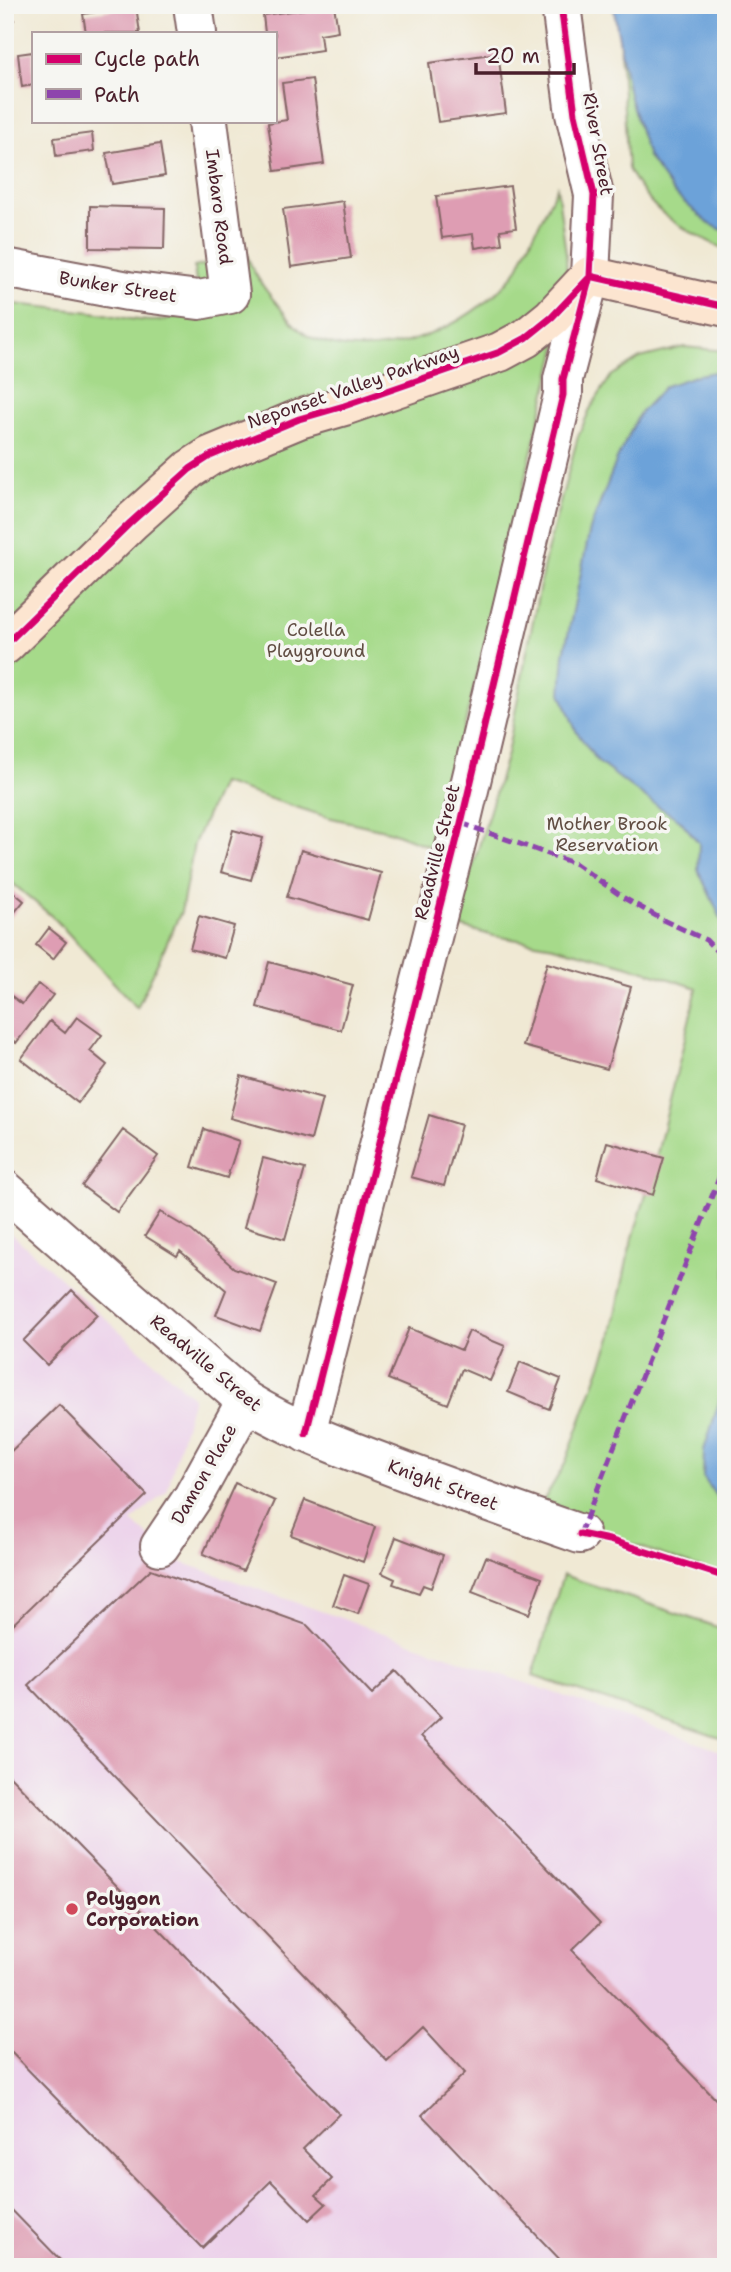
<svg xmlns="http://www.w3.org/2000/svg" width="731" height="2272" viewBox="0 0 731 2272" font-family="'Shantell Sans',sans-serif">
	<style>
		.built { fill: #ecd1ea }
		.green { fill: #a6da8a; stroke: #787c5a; stroke-width: 2 }
		.water { fill: #6ca2d9; stroke: #5b6082; stroke-width: 2 }
		.building { fill: #de9db3 }
		.lines { fill: none; stroke-linecap: round; stroke-linejoin: round }
		.minor-casing { stroke: #846666; stroke-width: 42 }
		.tertiary-casing { stroke: #846666; stroke-width: 42 }
		.secondary-casing { stroke: #846666; stroke-width: 42 }
		.minor { stroke: #fff; stroke-width: 38 }
		.tertiary { stroke: #fff; stroke-width: 38 }
		.secondary { stroke: #fce5d0; stroke-width: 38 }
		.quiet { stroke: #8e44ad; stroke-width: 5; stroke-dasharray: 10 5; stroke-linecap: butt }
		.cycleway-casing { stroke: #f6f6f2; stroke-width: 11 }
		.cycleway { stroke: #d6006c; stroke-width: 7 }
		.poi-dot { fill: #d1495b; stroke: #f6f6f2; stroke-width: 2.5 }
		.labels { text-anchor: middle; stroke-width: 7; stroke-linejoin: round; paint-order: stroke }
		.street-label { font-size: 18px; fill: #4a1f2b; stroke: #f6f6f2 }
		.park-label { font-size: 18px; fill: #614e43; stroke: #f6f6f2 }
		.poi-label { font-size: 18px; font-weight: bold; fill: #4a1f2b; stroke: #f6f6f2; text-anchor: start }
	</style>
	<rect width="100%" height="100%" fill="#f6f6f2"/>
	<filter id="ink" filterUnits="userSpaceOnUse"><feTurbulence type="fractalNoise" baseFrequency=".0143" numOctaves="2"/><feDisplacementMap in="SourceGraphic" scale="14" xChannelSelector="R" yChannelSelector="G"/><feConvolveMatrix kernelMatrix="1 2 1 2 8 2 1 2 1" color-interpolation-filters="sRGB"/></filter>
	<filter id="wash" filterUnits="userSpaceOnUse"><feTurbulence type="fractalNoise" baseFrequency=".00686" numOctaves="4" result="noise"/><feDisplacementMap in="SourceGraphic" scale="28" xChannelSelector="R" yChannelSelector="G"/><feGaussianBlur stdDeviation="1.57" result="paint"/><feColorMatrix in="noise" values="0 0 0 0 0 0 0 0 0 0 0 0 0 0 0 0 0 1.4 0 .05"/><feComposite in="paint" operator="in"/></filter>
	<g filter="url(#wash)">
		<rect width="100%" height="100%" fill="#f0e9d4"/>
		<path class="built" d="M5 1228 193 1397 167 1491 132 1521 175 1560 726 1753V2267H5Z"/>
		<path class="green" d="M617 5H726V250C680 227 653 216 628 169Z
			M557 187 566 253 568 303 459 748 430 847 389 831 327 817 221 783 194 844 181 912 137 1008 55 919 5 877V303C34 306 63 309 92 312 126 316 185 340 196 288 197 282 194 273 194 267L247 255C253 274 265 290 278 305 288 318 301 335 317 340 385 365 466 328 511 278 518 271 522 259 526 250 537 229 547 208 557 187Z
			M684 347 726 351V1577L623 1541 540 1506 565 1464 611 1338 629 1251 652 1175 697 988 626 965 554 946 494 936 455 925 507 754 545 559 578 436 590 409 611 376 640 358Z
			M563 1575 726 1630V1740L533 1676Z"/>
		<path class="water" d="M613 5H726V232L708 223 674 193 648 157 629 95Z
			M726 370V929L698 870 699 843 680 820 651 802 598 762 576 731 561 693 564 654 590 529 617 459 639 414 665 386 698 375Z
			M726 1380V1511L703 1477 704 1450Z"/>
		<g id="blocks">
			<path class="building" d="M5 5H13L14 20 5 21Z
				M334 5 338 31 320 34 322 50 275 57V33H265L263 15Z
				M136 6 140 33H86L83 14Z
				M33 52V85L22 87 18 54Z
				M498 53 506 113 438 122 429 63Z
				M5 77H7L11 119 5 120Z
				M312 79 324 164 275 171 268 123 287 120 282 83Z
				M92 133 94 151 56 156 54 138Z
				M160 144 165 176 112 184 106 153Z
				M510 186 516 228 500 230 502 244 475 248 473 234 442 238 436 196Z
				M343 201 351 258 291 267 283 209Z
				M90 206 165 208 164 249 90 248Z
				M233 830 263 838 251 880 221 872Z
				M301 850 381 873 368 920 287 897Z
				M5 885 24 901 5 924Z
				M199 916 234 926 225 958 190 949Z
				M49 928 66 942 53 959 36 945Z
				M269 962 353 985 341 1030 257 1007Z
				M547 963 631 987 607 1069 523 1046Z
				M38 984 53 995 16 1043 5 1034V991L22 1004Z
				M77 1017 102 1035 90 1051 107 1065 78 1103 21 1059 50 1021 65 1033Z
				M241 1076 322 1099 311 1140 230 1118Z
				M429 1115 461 1125 444 1186 411 1177Z
				M204 1129 239 1141 227 1178 192 1167Z
				M123 1130 158 1156 117 1212 82 1186Z
				M607 1142 664 1158 653 1195 597 1178Z
				M263 1158 305 1169 285 1239 244 1227Z
				M160 1212 192 1231 234 1268 277 1284 260 1331 216 1315 226 1290 180 1251 177 1256 145 1236Z
				M72 1290 97 1315 47 1365 23 1341Z
				M409 1328 461 1350 469 1331 505 1346 490 1381 462 1369 448 1404 388 1379Z
				M520 1362 561 1379 549 1409 508 1392Z
				M59 1405 147 1495 5 1632V1457Z
				M235 1483 275 1501 243 1571 203 1554Z
				M305 1500 375 1527 363 1562 291 1535Z
				M396 1537 443 1555 431 1588 423 1585 419 1593 393 1584 395 1579 382 1573Z
				M486 1557 542 1578 529 1614 472 1592Z
				M151 1569 307 1625 372 1694 397 1671 441 1717 421 1736 600 1923 572 1950 726 2110V2267H567L422 2115 465 2073 423 2027 387 2061 28 1685Z
				M344 1575 369 1584 358 1614 333 1605Z
				M5 1771 339 2114 303 2149 332 2179 316 2195 326 2204 309 2220 271 2181 202 2248 5 2046Z
				M5 2203 67 2267H5Z"/>
		</g>
	</g>
	<g filter="url(#ink)">
		<use href="#blocks" fill-opacity="0" stroke="#846666" stroke-width="2"/>
		<g class="lines">
			<defs>
				<path id="minor" d="M193 5 197 33
					M5 268 128 291 199 300 230 294 208 121
					M5 1190 246 1401C290 1428 335 1445 383 1463 448 1488 514 1511 580 1534
					M306 1433 461 823 563 395V379L590 276
					M160 1546 193 1497 246 1401"/>
				<path id="tertiary" d="M561 5 575 114 594 195 590 276"/>
				<path id="secondary" d="M5 645 130 523 190 469 210 456 299 419 344 406 500 352 526 338 552 317 590 276 726 307"/>
			</defs>
			<use href="#minor" class="minor-casing"/>
			<use href="#tertiary" class="tertiary-casing"/>
			<use href="#secondary" class="secondary-casing"/>
			<use href="#minor" class="minor"/>
			<use href="#tertiary" class="tertiary"/>
			<use href="#secondary" class="secondary"/>
			<path class="quiet" d="M461 823 576 864 624 898 665 921 706 940 726 961
				M580 1534 726 1160"/>
			<defs>
				<path id="cycleway" d="M590 276 726 307
					M5 645 130 523 190 469 210 456 299 419 344 406 500 352 526 338 552 317 588 279
					M306 1433 461 823 563 395V379L590 276 594 195 575 114 561 5
					M580 1534 609 1540 726 1577"/>
			</defs>
			<use href="#cycleway" class="cycleway-casing"/>
			<use href="#cycleway" class="cycleway"/>
		</g>
	</g>
	<circle class="poi-dot" cx="72" cy="1909" r="7"/>
	<g class="labels">
		<g class="street-label">
			<text transform="translate(598 144) rotate(80)" y="6">River Street</text>
			<text transform="translate(219 207) rotate(83)" y="6">Imbaro Road</text>
			<text transform="translate(118 287) rotate(9)" y="6">Bunker Street</text>
			<text transform="translate(353 387) rotate(-19)" y="6">Neponset Valley Parkway</text>
			<text transform="translate(437 852) rotate(-76)" y="6">Readville Street</text>
			<text transform="translate(206 1363) rotate(40)" y="6">Readville Street</text>
			<text transform="translate(204 1474) rotate(-60)" y="6">Damon Place</text>
			<text transform="translate(443 1485) rotate(20)" y="6">Knight Street</text>
		</g>
		<g class="park-label">
			<text x="316" y="636">Colella<tspan x="316" dy="21">Playground</tspan></text>
			<text x="607" y="830">Mother Brook<tspan x="607" dy="21">Reservation</tspan></text>
		</g>
		<g class="poi-label">
			<text x="86" y="1905">Polygon<tspan x="86" dy="21">Corporation</tspan></text>
		</g>
	</g>
	<rect width="731" height="2272" fill="none" stroke="#f6f6f2" stroke-width="28"/>
	<rect x="32" y="32" width="245" height="91" fill="#f6f6f2" stroke="#b1a0a2" stroke-width="2"/>
	<rect x="46" y="54" width="35" height="10" fill="#d6006c" stroke="#b1a0a2" stroke-width="2"/>
	<text x="94" y="66" font-size="21" fill="#4a1f2b">Cycle path</text>
	<rect x="46" y="89" width="35" height="10" fill="#8e44ad" stroke="#b1a0a2" stroke-width="2"/>
	<text x="94" y="102" font-size="21" fill="#4a1f2b">Path</text>
	<path d="M476 63v10h98v-10" fill="none" stroke="#4a1f2b" stroke-width="3.5"/>
	<text x="486" y="63" font-size="21" fill="#4a1f2b" stroke="#f6f6f2" stroke-width="5" paint-order="stroke">20 m</text>
</svg>
